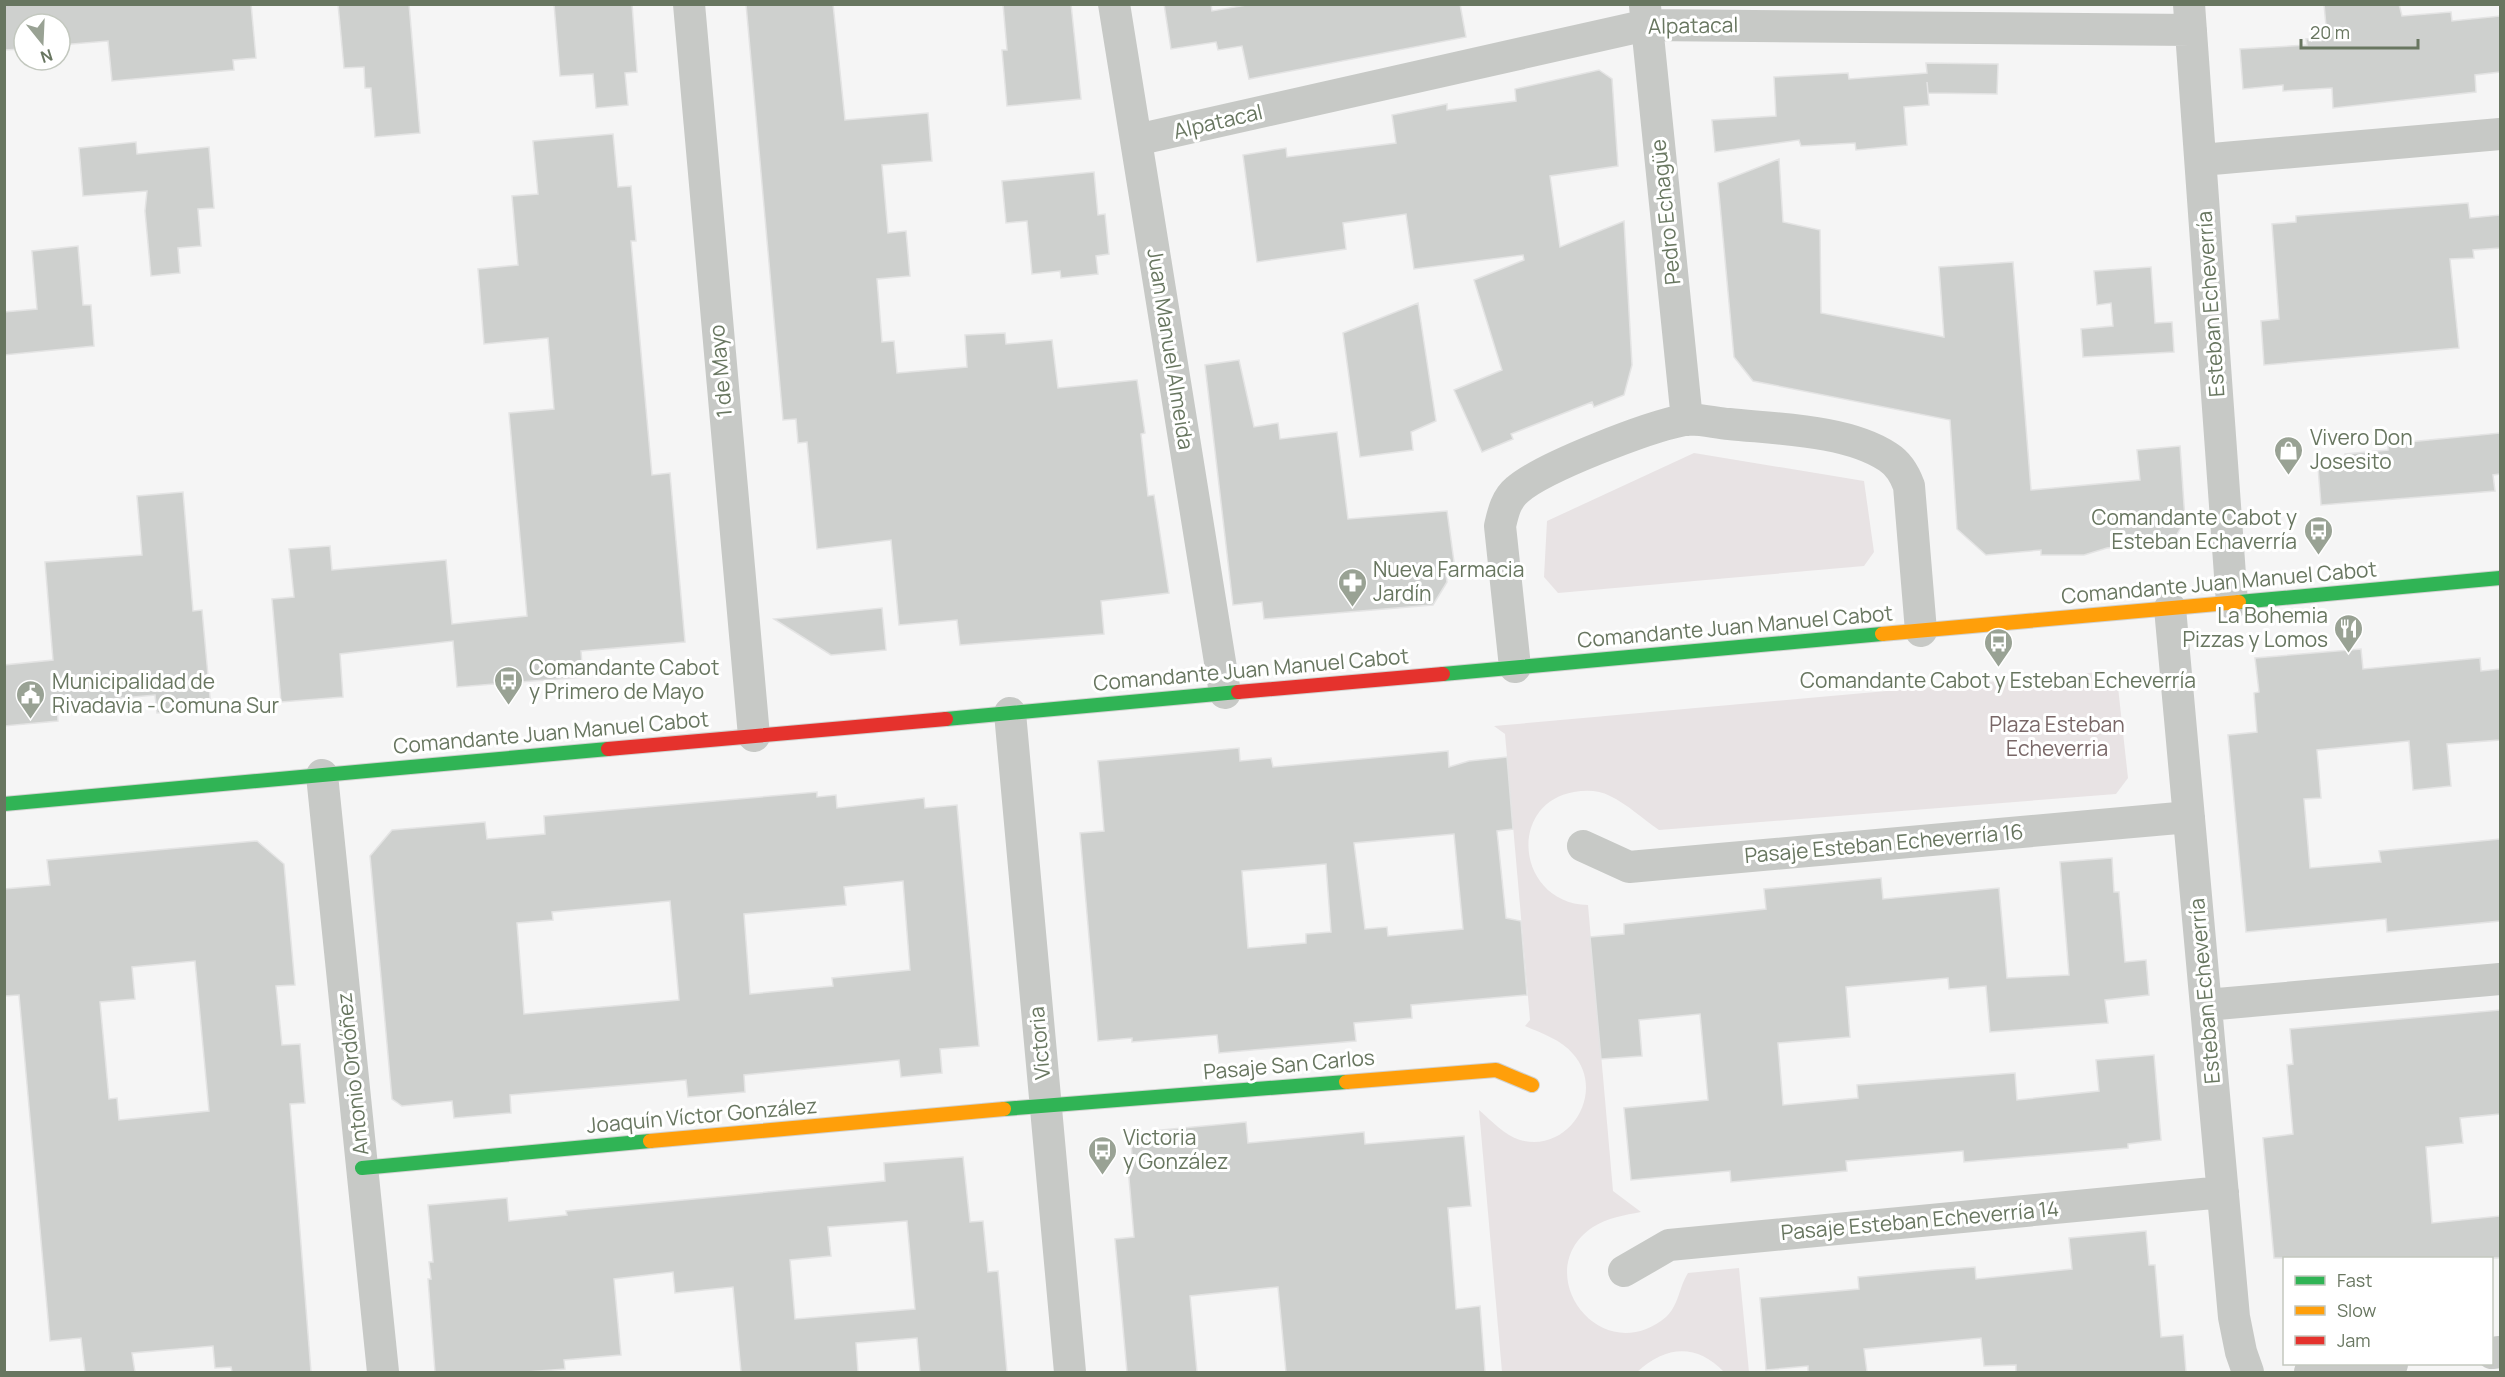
<svg xmlns="http://www.w3.org/2000/svg" width="2505" height="1377" viewBox="0 0 2505 1377" font-family="Manrope,sans-serif">
	<style>
		.green { fill: #e8e3e4 }
		.building { fill: #ced0ce; stroke: #e4e4e4; stroke-width: 1.5; fill-rule: evenodd }
		.lines { fill: none; stroke-linecap: round; stroke-linejoin: round }
		.fast-casing { stroke: #d1d2d0; stroke-width: 16 }
		.slow-casing { stroke: #d1d2d0; stroke-width: 16 }
		.jam-casing { stroke: #d1d2d0; stroke-width: 16 }
		.street { stroke: #c7c9c6; stroke-width: 32 }
		.fast { stroke: #30b455; stroke-width: 14 }
		.slow { stroke: #ff9f0a; stroke-width: 14 }
		.jam { stroke: #e5322d; stroke-width: 14 }
		.labels { text-anchor: middle; stroke-width: 6; stroke-linejoin: round; paint-order: stroke }
		.street-label { font-size: 21px; fill: #687660; stroke: #fff }
		.poi-label { font-size: 21px; fill: #687660; stroke: #fff; text-anchor: start }
		.park-label { font-size: 21px; fill: #796767; stroke: #fff }
	</style>
	<rect width="100%" height="100%" fill="#f5f5f5"/>
	<path class="green" d="M1694 453 1864 481 1874 552 1864 566 1558 593 1544 577 1547 521Z
		M2099 672 2118 687 2128 778 2116 794 1659 830C1643 819 1627 804 1610 796 1599 790 1586 790 1574 792 1506 804 1517 903 1588 905L1613 1191 1641 1212C1625 1215 1607 1218 1593 1227 1527 1271 1600 1372 1666 1317 1679 1305 1679 1287 1688 1273L1739 1268 1749 1372H1724C1696 1343 1666 1346 1637 1372H1502L1479 1110C1492 1121 1504 1135 1520 1140 1569 1154 1607 1092 1573 1054 1562 1040 1541 1033 1525 1026L1530 1020 1505 734 1494 726Z"/>
	<path class="building" d="M4 4H251L256 58 233 60 234 70 112 81 108 41 60 45V24H24V49L4 50Z
		M338 4H409L420 133 375 137 371 88H365L364 67 344 68Z
		M554 4H632L637 72 625 73 628 105 596 108 593 74 560 76Z
		M746 4H833L845 120 928 113 932 161 882 165 888 233 906 231 910 276 877 279 882 342 894 341 897 373 967 367 965 335 1005 333 1006 344 1052 340 1058 388 1137 380 1145 433 1141 434 1148 496 1154 495 1169 593 1101 601 1104 634 960 645 957 620 899 625 891 540 817 549 807 442 798 443 796 419 783 420Z
		M1003 4H1071L1081 99 1007 106 1002 50H1007Z
		M1164 4H1211L1212 11 1252 4H1460L1466 37 1249 79 1242 46 1218 50 1216 42 1171 49Z
		M2324 4H2399L2402 16 2451 12 2452 21 2500 16V72L2475 75 2476 92 2333 108 2332 88 2283 91V85L2243 89 2240 49 2307 45 2306 39 2327 37Z
		M1926 63 1998 64 1997 94 1928 93 1927 82 1929 105 1904 107 1907 145 1856 150 1855 143 1801 146 1799 140 1715 152 1712 120 1776 116 1774 77 1848 73 1849 79 1927 73Z
		M1599 70 1612 79 1618 166 1550 176 1560 247 1624 221 1632 365 1624 395 1594 407 1592 402 1511 434 1513 439 1482 452 1454 390 1502 370 1474 280 1524 260 1523 255 1414 269 1406 214 1343 223 1346 249 1257 262 1243 155 1286 148 1287 157 1396 143 1392 115 1447 104V110L1516 101 1515 89Z
		M613 134 618 187 631 186 636 241H631L652 475 670 473 685 642 581 651 583 677 457 687 453 641 340 654 343 697 281 702 272 599 294 597 289 549 330 546 332 570 446 560 452 624 527 616 509 413 554 409 548 338 484 344 478 269 518 265 512 196 538 194 533 141Z
		M136 142 137 154 209 147 214 208 198 209 201 246 178 248 180 273 151 276 145 211 147 191 83 196 79 148Z
		M1779 159 1783 222 1820 230 1821 313 1944 337 1939 267 2013 262 2031 490 2140 480 2137 450 2180 446 2185 520 2175 538 2169 542 2107 548 2084 555H2041V550L1986 555 1957 529 1950 420 1753 381 1734 357 1718 183Z
		M1094 172 1098 215 1105 214 1109 254 1096 256 1098 274 1061 278 1060 271 1032 274 1027 221 1006 223 1002 181Z
		M2468 203 2470 218 2500 215V248L2473 250 2474 258 2450 259 2459 348 2264 365 2261 321 2279 319 2272 224 2296 222V216Z
		M78 246 83 305H91L94 346 4 355V312L37 309 32 251Z
		M2151 267 2155 323 2172 322 2174 352 2083 357 2081 329 2113 326 2111 303 2097 305 2094 271Z
		M1418 303 1436 421 1411 432 1413 450 1360 457 1343 333Z
		M1239 360 1254 427 1278 423 1280 439 1337 432 1348 519 1447 511 1455 569 1445 570 1447 582 1433 605 1264 619 1262 602 1233 605 1205 365Z
		M2500 433V474L2493 475 2495 491 2321 505 2318 467 2345 465V454L2388 450V444Z
		M183 492 193 611 202 610 211 708 157 713 155 695 57 704 58 721 4 726V665L53 660 45 562 142 555 137 496Z
		M882 608 886 650 831 655 774 619Z
		M2361 649 2363 669 2480 658 2481 671 2500 669V740L2447 744 2451 786 2413 790 2409 741 2317 750 2321 798 2304 799 2310 868 2381 862 2379 851 2500 839V921L2387 932 2386 919 2246 932 2228 735 2257 732 2254 693 2259 692 2255 658Z
		M1239 748 1240 761 1271 758 1273 767 1448 751 1449 767 1469 761 1507 757 1513 829 1497 831 1506 918 1521 921 1527 995 1411 1005 1412 1018 1354 1023 1356 1041 1219 1053 1217 1035 1132 1042V1038L1098 1041 1080 833 1104 831 1098 761ZM1454 834 1463 929 1388 936 1387 927 1365 929 1354 843ZM1326 864 1331 932 1306 934V943L1248 948 1242 871Z
		M817 792V797L836 795 837 808 924 798 925 808 957 805 979 1046 940 1049 942 1073 901 1077 899 1060 744 1075 745 1092 688 1097 686 1080 510 1095 511 1113 454 1118 452 1101 402 1106 392 1099 370 856 392 830 485 822 487 839 545 834 544 816ZM903 881 910 970 832 978 833 986 750 994 744 914 846 905 844 887ZM670 901 679 1000 524 1014 517 923 553 920 552 912Z
		M257 841 284 864 295 985 276 986 282 1045 300 1044 305 1103 290 1104 311 1372H232L231 1367 215 1368 213 1346 132 1353 135 1372H85L81 1338 50 1341 19 995 4 996V889L50 885 47 860ZM195 961 209 1111 119 1120 117 1098 109 1099 100 1002 135 999 132 967Z
		M2112 858 2114 892H2119L2125 962 2146 960 2149 995 2105 1000 2108 1023 1990 1032 1986 986 1949 989 1948 978 1846 987 1850 1037 1778 1043 1783 1105 1858 1098 1857 1085 2015 1073 2017 1100 2099 1091 2096 1060 2154 1055 2161 1140 2128 1144V1148L1964 1162 1963 1151 1846 1161 1847 1171 1731 1182 1730 1171 1631 1180 1624 1108 1708 1100 1700 1014 1639 1020 1642 1056 1601 1059 1590 937 1624 934V924L1766 909 1764 889 1881 878 1883 899 1999 888 2007 978 2069 975 2060 862Z
		M2500 1010V1114L2460 1118 2463 1143 2426 1147 2432 1223 2500 1216V1258H2274L2263 1138 2293 1134 2287 1065 2293 1064 2290 1029Z
		M1246 1122 1248 1143 1364 1132 1365 1144 1464 1136 1471 1206 1448 1208 1456 1309 1480 1306 1485 1372H1286L1278 1287 1190 1296 1197 1372H1127L1115 1239 1134 1237 1128 1167 1133 1166 1130 1133Z
		M963 1157 970 1222 983 1221 988 1272 998 1271 1007 1372H920L917 1338 856 1343 858 1372H741L733 1287 675 1293 673 1272 614 1279 621 1355 564 1360 565 1369 526 1372H435L428 1279H431L429 1262H433L428 1205 507 1198 509 1221 567 1215 566 1211 885 1181 884 1163ZM907 1221 915 1309 795 1319 790 1260 831 1256 828 1227Z
		M2146 1231 2149 1265H2155L2161 1337 2183 1335 2186 1372H2016V1365L1984 1366 1981 1338 1864 1349 1867 1372H1808V1366L1766 1370 1760 1298 1859 1289 1858 1277 1935 1270 1975 1267 1976 1279 2072 1269 2069 1238Z"/>
	<g class="lines">
		<defs>
			<path id="fast" d="M2239 602 2500 578
				M1443 674 1882 634
				M946 719 1238 692
				M4 804 608 749
				M1004 1109 1346 1082
				M362 1168 650 1141"/>
			<path id="slow" d="M1882 634 2239 602
				M1346 1082 1496 1070 1532 1085
				M650 1141 1004 1109"/>
			<path id="jam" d="M1238 692 1443 674
				M608 749 946 719"/>
		</defs>
		<use href="#fast" class="fast-casing"/>
		<use href="#slow" class="slow-casing"/>
		<use href="#jam" class="jam-casing"/>
		<path class="street" d="M689 4 754 736
			M1114 4 1225 693
			M2189 4 2232 603
			M1645 6 1687 420
			M1136 140 1647 25 2191 30
			M2201 160 2500 134
			M2170 608 2234 1317 2241 1352 2248 1372
			M1515 667 1500 526C1503 513 1506 499 1517 490 1543 467 1648 427 1684 420 1698 418 1715 423 1729 424 1777 429 1848 430 1888 457 1899 464 1905 475 1909 486L1921 631
			M1010 713 1070 1372
			M322 775 383 1372
			M1583 846 1629 867 2189 817
			M2206 1005 2500 979
			M1624 1271 1669 1245 2223 1192
			M2492 1353 2500 1352
			M2310 1372 2392 1364"/>
		<use href="#fast" class="fast"/>
		<use href="#slow" class="slow"/>
		<use href="#jam" class="jam"/>
	</g>
	<defs>
		<symbol id="shop-pin" viewBox="-11 -11 22 30"><path d="M0 17L-7.5 6A9.5 9.5 0 1 1 7.5 6Z" fill="#99a294" stroke="#fff"/><path d="M-5-2.5h2.3a2.7 3.5 0 0 1 5.4 0H5L5.5 6h-11ZM-1.5-2.5h3a1.5 2.3 0 0 0-3 0Z" fill="#fff"/></symbol>
		<symbol id="bus-pin" viewBox="-11 -11 22 30"><path d="M0 17L-7.5 6A9.5 9.5 0 1 1 7.5 6Z" fill="#99a294" stroke="#fff"/><path d="M-5-6H5V4H4V6H2V4H-2V6H-4V4H-5ZM-3.5-4V0h7V-4ZM-3.5 1.2v1.5H-2V1.2ZM2 1.2v1.5H3.5V1.2Z" fill="#fff"/></symbol>
		<symbol id="pharmacy-pin" viewBox="-11 -11 22 30"><path d="M0 17L-7.5 6A9.5 9.5 0 1 1 7.5 6Z" fill="#99a294" stroke="#fff"/><path d="M-2-6h4v4h4v4h-4v4h-4v-4h-4v-4h4Z" fill="#fff"/></symbol>
		<symbol id="restaurant-pin" viewBox="-11 -11 22 30"><path d="M0 17L-7.5 6A9.5 9.5 0 1 1 7.5 6Z" fill="#99a294" stroke="#fff"/><path d="M-5-6h1v4h1v-4h1v4h1v-4h1v5L-1.5 .5V6h-2V.5L-5-1ZM5-6V6H3V1.5H1.5Q1.5-4 5-6Z" fill="#fff"/></symbol>
		<symbol id="civic-pin" viewBox="-11 -11 22 30"><path d="M0 17L-7.5 6A9.5 9.5 0 1 1 7.5 6Z" fill="#99a294" stroke="#fff"/><path d="M-.6-6.5H3V-4.5H.6V-3L4-1V1h2V6H-6V1h2V-1L-.6-3ZM-1.2 2.5V6h2.4V2.5Z" fill="#fff"/></symbol>
	</defs>
	<g fill-rule="evenodd">
		<use href="#shop-pin" x="2272" y="434" width="33" height="45"/>
		<use href="#bus-pin" x="2302" y="514" width="33" height="45"/>
		<use href="#pharmacy-pin" x="1336" y="566" width="33" height="45"/>
		<use href="#restaurant-pin" x="2332" y="612" width="33" height="45"/>
		<use href="#bus-pin" x="1982" y="626" width="33" height="45"/>
		<use href="#bus-pin" x="492" y="664" width="33" height="45"/>
		<use href="#civic-pin" x="14" y="678" width="33" height="45"/>
		<use href="#bus-pin" x="1086" y="1134" width="33" height="45"/>
	</g>
	<g class="labels">
		<g class="street-label">
			<text transform="translate(1693 26) rotate(-1)" y="7">Alpatacal</text>
			<text transform="translate(1218 122) rotate(-13)" y="7">Alpatacal</text>
			<text transform="translate(1666 212) rotate(-96)" y="7">Pedro Echagüe</text>
			<text transform="translate(2211 304) rotate(-94)" y="7">Esteban Echeverría</text>
			<text transform="translate(1170 349) rotate(81)" y="7">Juan Manuel Almeida</text>
			<text transform="translate(721 371) rotate(-95)" y="7">1 de Mayo</text>
			<text transform="translate(2219 583) rotate(-5)" y="7">Comandante Juan Manuel Cabot</text>
			<text transform="translate(1735 627) rotate(-5)" y="7">Comandante Juan Manuel Cabot</text>
			<text transform="translate(1251 670) rotate(-5)" y="7">Comandante Juan Manuel Cabot</text>
			<text transform="translate(551 733) rotate(-5)" y="7">Comandante Juan Manuel Cabot</text>
			<text transform="translate(1884 844) rotate(-5)" y="7">Pasaje Esteban Echeverría 16</text>
			<text transform="translate(2205 991) rotate(-95)" y="7">Esteban Echeverría</text>
			<text transform="translate(1040 1043) rotate(-95)" y="7">Victoria</text>
			<text transform="translate(1289 1065) rotate(-5)" y="7">Pasaje San Carlos</text>
			<text transform="translate(353 1074) rotate(-96)" y="7">Antonio Ordóñez</text>
			<text transform="translate(702 1116) rotate(-5)" y="7">Joaquín Víctor González</text>
			<text transform="translate(1920 1221) rotate(-5)" y="7">Pasaje Esteban Echeverría 14</text>
		</g>
		<g class="poi-label">
			<text x="2310" y="445">Vivero Don<tspan x="2310" dy="24">Josesito</tspan></text>
			<text x="2297" y="525" text-anchor="end">Comandante Cabot y<tspan x="2297" dy="24">Esteban Echaverría</tspan></text>
			<text x="1373" y="577">Nueva Farmacia<tspan x="1373" dy="24">Jardín</tspan></text>
			<text x="2328" y="623" text-anchor="end">La Bohemia<tspan x="2328" dy="24">Pizzas y Lomos</tspan></text>
			<text x="529" y="675">Comandante Cabot<tspan x="529" dy="24">y Primero de Mayo</tspan></text>
			<text x="1998" y="688" text-anchor="middle">Comandante Cabot y Esteban Echeverría</text>
			<text x="52" y="689">Municipalidad de<tspan x="52" dy="24">Rivadavia - Comuna Sur</tspan></text>
			<text x="1123" y="1145">Victoria<tspan x="1123" dy="24">y González</tspan></text>
		</g>
		<g class="park-label">
			<text x="2057" y="732">Plaza Esteban<tspan x="2057" dy="24">Echeverria</tspan></text>
		</g>
	</g>
	<rect width="2505" height="1377" fill="none" stroke="#687660" stroke-width="12"/>
	<rect x="2283" y="1257" width="210" height="108" fill="#ffffff" stroke="#c3c8bf" stroke-width="1.5"/>
	<rect x="2295" y="1276" width="30" height="9" fill="#30b455" stroke="#c3c8bf" stroke-width="1.5"/>
	<text x="2337" y="1287" font-size="18" fill="#687660">Fast</text>
	<rect x="2295" y="1306" width="30" height="9" fill="#ff9f0a" stroke="#c3c8bf" stroke-width="1.5"/>
	<text x="2337" y="1317" font-size="18" fill="#687660">Slow</text>
	<rect x="2295" y="1336" width="30" height="9" fill="#e5322d" stroke="#c3c8bf" stroke-width="1.5"/>
	<text x="2337" y="1347" font-size="18" fill="#687660">Jam</text>
	<g transform="translate(42 42) rotate(162)"><circle r="28" fill="#ffffff" stroke="#c3c8bf" stroke-width="1.5"/>
	<path d="M0-4.5L10 22L0 15L-10 22Z" fill="#99a294"/>
	<text y="-9" font-size="16" font-weight="bold" text-anchor="middle" fill="#687660">N</text>
	</g>
	<path d="M2301 39v9h117v-9" fill="none" stroke="#687660" stroke-width="3"/>
	<text x="2310" y="39" font-size="18" fill="#687660" stroke="#ffffff" stroke-width="4.5" paint-order="stroke">20 m</text>
</svg>
